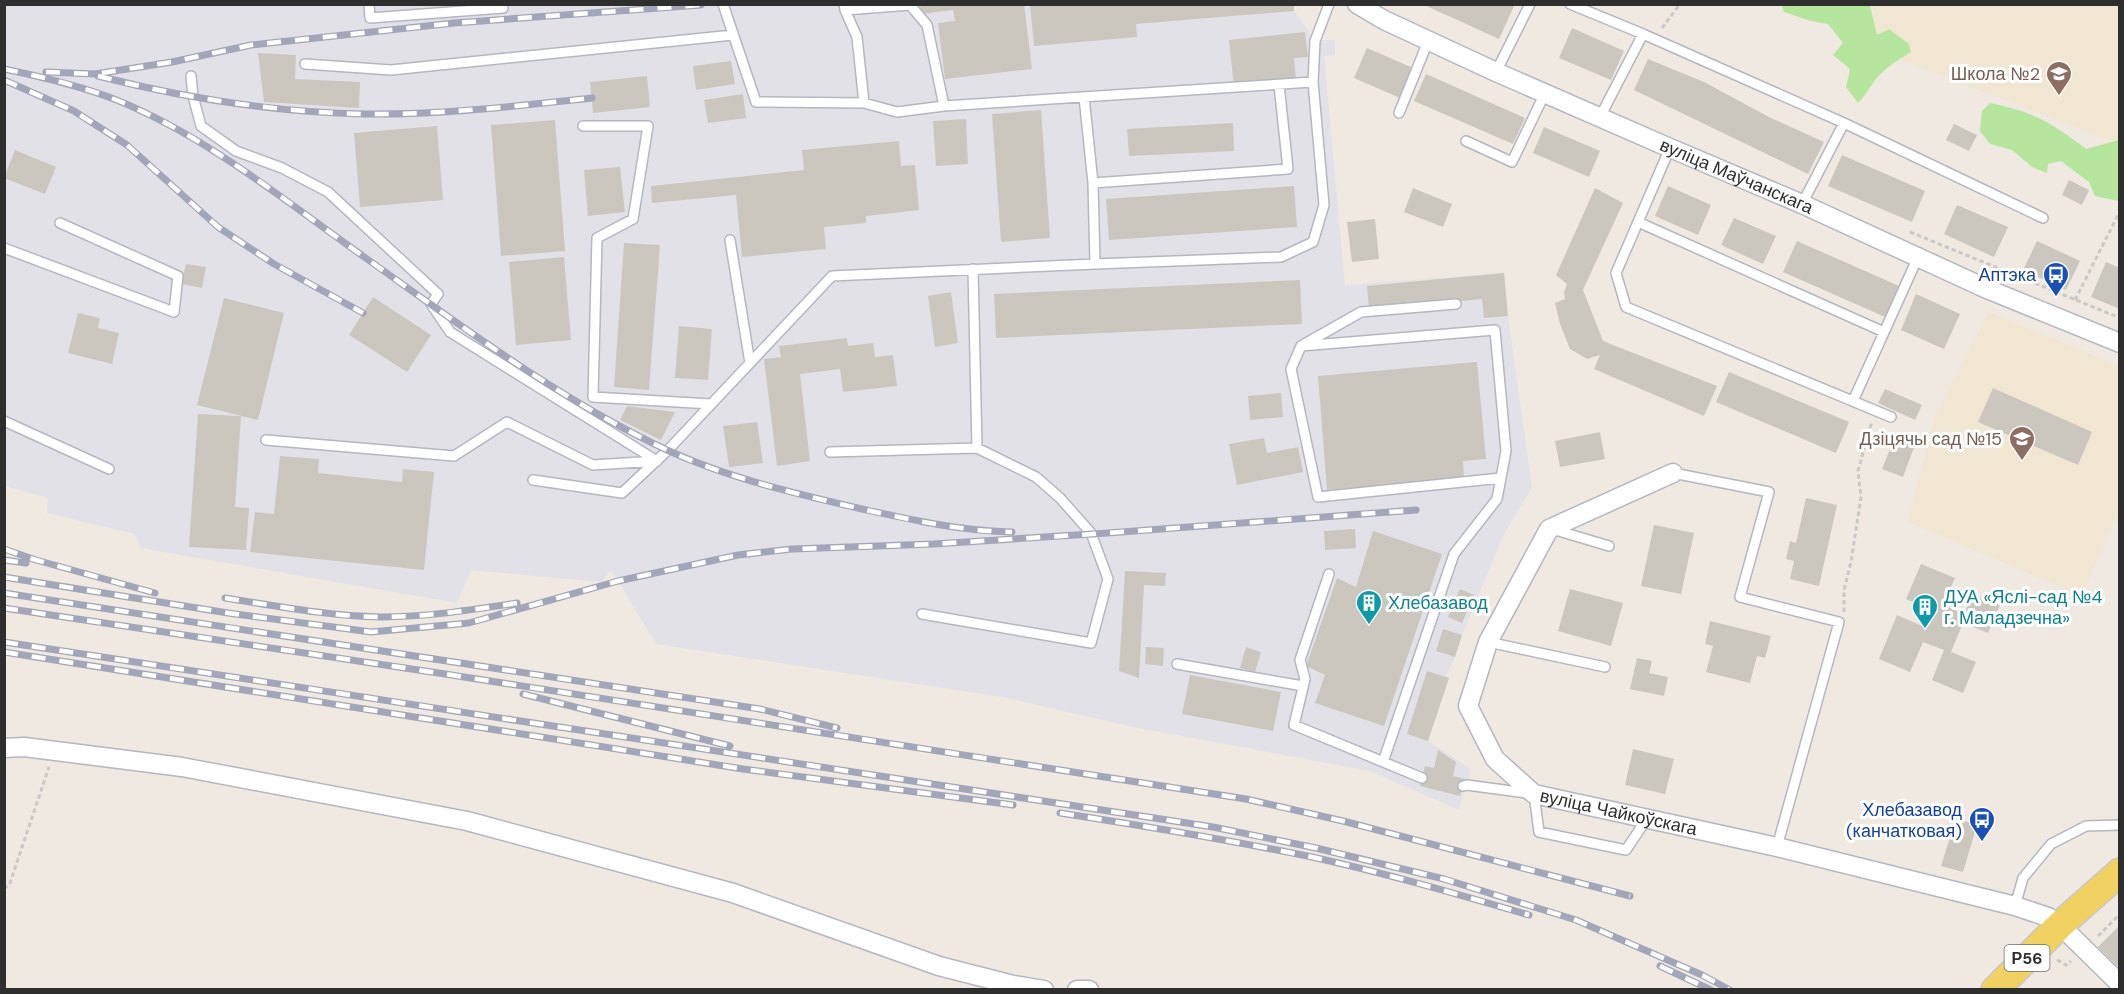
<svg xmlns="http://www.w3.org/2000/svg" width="2124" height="994" viewBox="0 0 2124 994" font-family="'DM Sans',sans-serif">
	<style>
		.industrial { fill: #e3e1e8 }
		.education { fill: #f0e6d1 }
		.green { fill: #b6e59e }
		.building { fill: #cbc7bf }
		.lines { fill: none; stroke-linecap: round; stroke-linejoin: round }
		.lane-casing { stroke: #b4b7c1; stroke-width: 12 }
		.street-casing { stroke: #b4b7c1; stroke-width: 21 }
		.primary-casing { stroke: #c9c9c9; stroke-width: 30 }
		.path { stroke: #c9c9c9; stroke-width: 3; stroke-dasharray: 4.5 3; stroke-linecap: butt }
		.lane { stroke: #fff; stroke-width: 9 }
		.street { stroke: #fff; stroke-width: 18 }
		.primary { stroke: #f2d163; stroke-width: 27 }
		.rail-casing { stroke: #a3a6b8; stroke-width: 7 }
		.rail { stroke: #fff; stroke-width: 4.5; stroke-dasharray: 14; stroke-linecap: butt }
		.labels { text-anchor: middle; stroke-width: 6; stroke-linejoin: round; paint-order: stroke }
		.shield { fill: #fff; stroke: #6d6d6d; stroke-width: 1.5 }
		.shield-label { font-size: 16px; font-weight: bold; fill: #2e2e2e }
		.education-label { font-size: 18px; fill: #785e54; stroke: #fff; text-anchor: end }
		.street-label { font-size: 18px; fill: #2e2e2e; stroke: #fff }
		.transit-label { font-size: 18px; fill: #164399; stroke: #fff; text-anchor: end }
		.culture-label { font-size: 18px; fill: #0d838f; stroke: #fff; text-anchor: start }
	</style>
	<rect width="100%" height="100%" fill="#efe9e1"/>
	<path class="industrial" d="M4 5H1294V11L1315 40H1335V55L1324 56 1345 285 1504 273 1508 316 1532 488 1504 534 1462 635 1455 657 1446 676 1449 678 1428 741 1471 769 1459 810 1370 771 1133 727 1002 697 656 644 618 581 610 571 602 582 471 570 457 603 141 548 134 534 47 513 48 498 5 486Z"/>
	<path class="education" d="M1873 5H2119V144L1878 51Z
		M1989 312 2119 366V508L2082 596 1908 522 1935 417Z"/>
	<path class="green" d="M1782 5H1870L1877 35 1889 29 1908 43 1911 52C1898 60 1886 67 1876 79 1869 88 1866 95 1858 103L1846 87 1850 69 1833 55 1843 43 1828 24 1811 21 1784 12Z
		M1990 103C2031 111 2053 123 2086 149L2119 140V201L2095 196 2089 182 2061 161 2048 164 2047 173 2032 167 2012 150 1990 144 1980 131 1982 111Z"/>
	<path class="building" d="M920 4H1024L1032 69 945 79 938 23 955 21 953 10 921 14Z
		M1030 4H1294V11L1136 24 1137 37 1034 46Z
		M1422 4H1510L1514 6 1499 39Z
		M1572 28 1624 51 1611 80 1559 58Z
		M1305 32 1308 57 1294 58 1296 80 1234 87 1229 40Z
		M1367 48 1413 68 1400 98 1354 78Z
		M258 53 296 55 295 79 360 82 359 108 264 102Z
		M1648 59 1704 82 1769 117 1824 142 1808 174 1634 90Z
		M731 61 735 84 696 90 693 66Z
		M1426 74 1525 118 1513 144 1414 101Z
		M647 76 650 107 593 113 590 82Z
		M743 94 746 118 708 123 704 100Z
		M1041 110 1050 238 1001 242 992 114Z
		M966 119 968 164 936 166 933 121Z
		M555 120 565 251 501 256 491 125Z
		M1233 123 1234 151 1129 156 1127 129Z
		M1954 124 1977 135 1969 151 1946 140Z
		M437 126 443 200 360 207 354 133Z
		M1544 127 1600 151 1589 177 1533 153Z
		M899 141 901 166 915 165 919 210 866 216V223L824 227 826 249 742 257 736 195 652 203 651 186 804 170 802 150Z
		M15 150 56 167 45 194 4 178Z
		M1842 155 1925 191 1912 222 1828 186Z
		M620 167 625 212 588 216 584 170Z
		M2069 180 2089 190 2082 205 2062 195Z
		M1294 186 1297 227 1109 240 1106 199Z
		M1668 186 1711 205 1698 235 1655 216Z
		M1413 188 1452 204 1443 227 1404 212Z
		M1595 188 1623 203 1583 290 1603 341 1717 386 1704 416 1594 369 1600 355 1587 359 1570 349 1560 324 1555 303 1565 299 1564 292 1567 284 1556 275Z
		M1957 205 2008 227 1994 257 1944 234Z
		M1734 218 1776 236 1763 264 1721 245Z
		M1375 219 1379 259 1352 262 1347 222Z
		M1797 241 1899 286 1885 317 1783 272Z
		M2037 241 2080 261 2066 290 2023 270Z
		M624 243 660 245 649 390 614 387Z
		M564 257 571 340 516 345 509 262Z
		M2106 262 2120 268V309L2091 297Z
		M186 264 206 267 202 288 181 284Z
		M1504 273 1508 316 1484 318 1482 299 1369 310 1367 286Z
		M1300 280 1302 324 996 338 994 294Z
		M951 292 958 343 935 347 928 296Z
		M1916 294 1960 314 1944 349 1901 330Z
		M373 297 431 335 407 372 349 335Z
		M224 298 284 313 258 420 197 405Z
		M78 313 100 318 98 328 119 333 112 364 68 353Z
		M679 326 712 329 708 380 675 378Z
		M847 338 848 346 873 343 875 357 893 355 897 386 843 392 840 369 800 374 810 461 777 466 764 359 781 357 779 346Z
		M1477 362 1486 459 1463 461 1464 478 1327 490 1318 376Z
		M1729 372 1849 422 1836 453 1716 402Z
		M1993 388 2092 432 2078 465 1978 422Z
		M1885 389 1922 405 1915 420 1878 403Z
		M1281 393 1283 417 1250 420 1248 396Z
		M627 406 675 412 661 440 620 420Z
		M198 414 241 416 235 507 249 508 246 550 189 547Z
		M757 422 763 463 729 467 723 426Z
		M1600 432 1605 459 1560 467 1555 441Z
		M1896 434 1916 442 1903 477 1882 469Z
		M1264 438 1267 453 1298 447 1303 472 1237 485 1229 444Z
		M280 456 319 459 318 473 402 482 403 469 434 472 424 570 250 552 255 512 274 514Z
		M1806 498 1837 505 1819 586 1790 579 1794 561 1786 559 1790 541 1796 543Z
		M1654 525 1694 533 1681 594 1641 586Z
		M1355 529 1356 548 1325 550 1324 531Z
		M1373 531 1442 554 1384 726 1315 703 1325 675 1306 666 1337 578 1356 587Z
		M1921 564 1955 578 1943 605 1964 614 1973 594 2000 605 1988 633 1963 623 1951 652 1976 662 1963 693 1932 680 1944 650 1923 642 1910 672 1879 659 1897 615 1927 628 1934 610 1906 599Z
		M1125 571 1166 573 1165 586 1144 585 1139 678 1119 671Z
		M1460 589 1474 595 1462 623 1448 617Z
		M1570 589 1623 603 1611 646 1558 631Z
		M1710 621 1771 636 1765 658 1757 656 1750 683 1706 672 1713 646 1705 644Z
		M1443 629 1462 635 1455 657 1436 651Z
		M1146 647 1164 648 1163 666 1145 664Z
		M1246 647 1261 652 1255 672 1240 668Z
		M1637 658 1652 661 1649 673 1668 677 1664 696 1630 689Z
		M1427 671 1449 678 1428 741 1407 734Z
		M1190 675 1281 692 1273 731 1182 714Z
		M1633 749 1674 759 1665 794 1625 785Z
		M1438 750 1456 762 1453 776 1465 779 1460 796 1420 786 1425 766 1434 768Z
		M1956 818 1977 825 1963 872 1941 866Z
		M2120 925V969L2098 947Z"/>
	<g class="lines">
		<defs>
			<path id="lane" d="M369 4 370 18 503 8
				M723 4 756 102 864 103 857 37 845 10 844 4
				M1570 4 1643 34 1600 117
				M845 10 910 5 927 25 944 106 897 112 864 103
				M1643 34 1844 123 1802 204
				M305 64 391 70 733 35
				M1496 72 1530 4
				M191 76 193 96 201 126 236 151 282 168 328 192 438 294 431 304 450 332 657 461
				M1084 97 1093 183 1288 169 1279 85
				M944 106 1313 82 1315 41 1329 4
				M1399 113 1429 39
				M1844 123 2043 218
				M583 126H648L633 219 597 238 593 397 711 404
				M1466 141 1512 162 1545 93
				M1670 148 1616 273 1626 307 1891 417
				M1093 183 1095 264 1281 257 1313 242 1324 205 1313 82
				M1638 222 1884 332
				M730 240 750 363
				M4 248 174 312 178 276 60 223
				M1301 346 1291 369 1318 497 1501 478
				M1853 401 1918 257
				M4 421 109 469
				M266 440 454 456 507 422 593 465 657 461
				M830 452 977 448
				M1673 473 1769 492 1740 597 1839 622 1777 847
				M533 480 622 493 668 450 832 276 1095 264
				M1552 529 1609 546
				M1329 574 1300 660 1305 679 1294 725 1422 778
				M922 614 1091 643 1108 579 1091 533 1060 498 1036 477 977 448 973 269
				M1488 642 1605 667
				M1177 664 1303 686
				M1383 762 1454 554 1497 499 1506 451 1495 330 1301 346 1361 312 1456 304
				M1463 786 1467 785 1534 794 1539 832 1626 850 1646 820
				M2015 906 2023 878 2051 844 2086 826 2120 825"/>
			<g id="street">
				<path id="s1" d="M1357 4 1384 20 1496 72 1670 148 1802 204 1987 289 2120 343"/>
				<path id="s2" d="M1673 473 1549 529 1488 642 1468 706 1495 759 1534 794 1777 847 2015 906 2048 917 2060 925 2120 984"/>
				<path d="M4 748 24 747 182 767 467 821 733 893 939 966 1013 985 1044 990"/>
				<path d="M1077 990H1089"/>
			</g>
			<path id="primary" d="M1995 990 2060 925 2120 872"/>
		</defs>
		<use href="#lane" class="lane-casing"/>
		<use href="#street" class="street-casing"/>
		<use href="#primary" class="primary-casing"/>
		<path class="path" d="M1662 28 1680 4
			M1910 232 2120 318
			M2075 300 2120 211
			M1844 612V590L1851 562 1861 497 1858 471 1872 421
			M4 889 10 883 49 767
			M2098 936 2120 914
			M2057 960 2066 965 2071 961"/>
		<use href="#lane" class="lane"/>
		<use href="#street" class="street"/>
		<use href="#primary" class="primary"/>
		<defs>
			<path id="rail" d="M4 69C43 77 82 86 119 101 209 138 288 203 367 259 463 327 560 400 667 450 728 478 797 494 862 509 912 520 961 531 1012 532
				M46 72 95 74 172 62 251 45 454 23 701 5
				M98 76C183 98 276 112 364 114 440 115 516 106 592 98
				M4 80 74 111 127 145 218 227 274 264 363 313
				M4 549 36 560 155 593
				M4 560 26 563
				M4 577 228 613 371 632 469 623 618 581 738 555 792 549 934 544 1108 533 1416 510
				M4 593 760 709 837 728
				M225 598C277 606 328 616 380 617 426 617 472 610 517 603
				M4 608 445 674 1246 799 1343 821 1630 896
				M4 642 1213 827 1316 848 1444 879 1576 920 1702 975 1730 990
				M4 652 743 769 1013 805
				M523 694 730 746
				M1060 813C1145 826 1229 840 1312 857 1385 873 1457 894 1529 915
				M1660 966 1711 990"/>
		</defs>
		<use href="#rail" class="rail-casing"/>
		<use href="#rail" class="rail"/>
	</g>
	<defs>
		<symbol id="school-pin" viewBox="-11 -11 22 30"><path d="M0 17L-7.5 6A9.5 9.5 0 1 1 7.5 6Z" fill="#8d6e63" stroke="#fff"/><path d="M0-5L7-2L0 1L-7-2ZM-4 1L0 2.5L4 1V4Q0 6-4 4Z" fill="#fff"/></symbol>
		<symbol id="bus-pin" viewBox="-11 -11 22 30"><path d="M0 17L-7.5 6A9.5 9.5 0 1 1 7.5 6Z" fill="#1a4fb4" stroke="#fff"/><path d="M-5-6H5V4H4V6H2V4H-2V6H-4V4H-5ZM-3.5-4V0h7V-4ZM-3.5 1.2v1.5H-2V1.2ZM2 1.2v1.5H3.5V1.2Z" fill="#fff"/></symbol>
		<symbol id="building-pin" viewBox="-11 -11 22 30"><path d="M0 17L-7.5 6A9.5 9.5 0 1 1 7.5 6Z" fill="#0f9aa8" stroke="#fff"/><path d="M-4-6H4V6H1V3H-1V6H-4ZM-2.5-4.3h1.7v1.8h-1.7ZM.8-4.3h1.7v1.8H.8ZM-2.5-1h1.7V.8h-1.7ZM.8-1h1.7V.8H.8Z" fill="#fff"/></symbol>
	</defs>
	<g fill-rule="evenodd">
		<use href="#school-pin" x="2044" y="59" width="30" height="40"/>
		<use href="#bus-pin" x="2041" y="260" width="30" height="40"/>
		<use href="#school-pin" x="2007" y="424" width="30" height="40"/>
		<use href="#building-pin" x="1354" y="588" width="30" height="40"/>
		<use href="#building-pin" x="1910" y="592" width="30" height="40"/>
		<use href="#bus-pin" x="1967" y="805" width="30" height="40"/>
	</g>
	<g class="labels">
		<rect class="shield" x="2004.5" y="945" width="45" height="26" rx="4.5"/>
		<g class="shield-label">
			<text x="2027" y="964">Р56</text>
		</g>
		<g class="education-label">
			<text x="2040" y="80">Школа №2</text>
			<text x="2002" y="445">Дзіцячы сад №15</text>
		</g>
		<g class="street-label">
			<text dy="6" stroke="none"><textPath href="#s1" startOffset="417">вуліца Маўчанскага</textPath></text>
			<text dy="6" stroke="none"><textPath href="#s2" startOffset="530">вуліца Чайкоўскага</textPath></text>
		</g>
		<g class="transit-label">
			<text x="2036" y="281">Аптэка</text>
			<text x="1962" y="816">Хлебазавод<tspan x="1962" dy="21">(канчатковая)</tspan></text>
		</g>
		<g class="culture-label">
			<text x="1944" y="603">ДУА «Яслі-сад №4<tspan x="1944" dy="21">г. Маладзечна»</tspan></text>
			<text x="1388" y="609">Хлебазавод</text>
		</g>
	</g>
	<rect width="2124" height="994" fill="none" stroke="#2e2e2e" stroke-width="12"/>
</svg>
